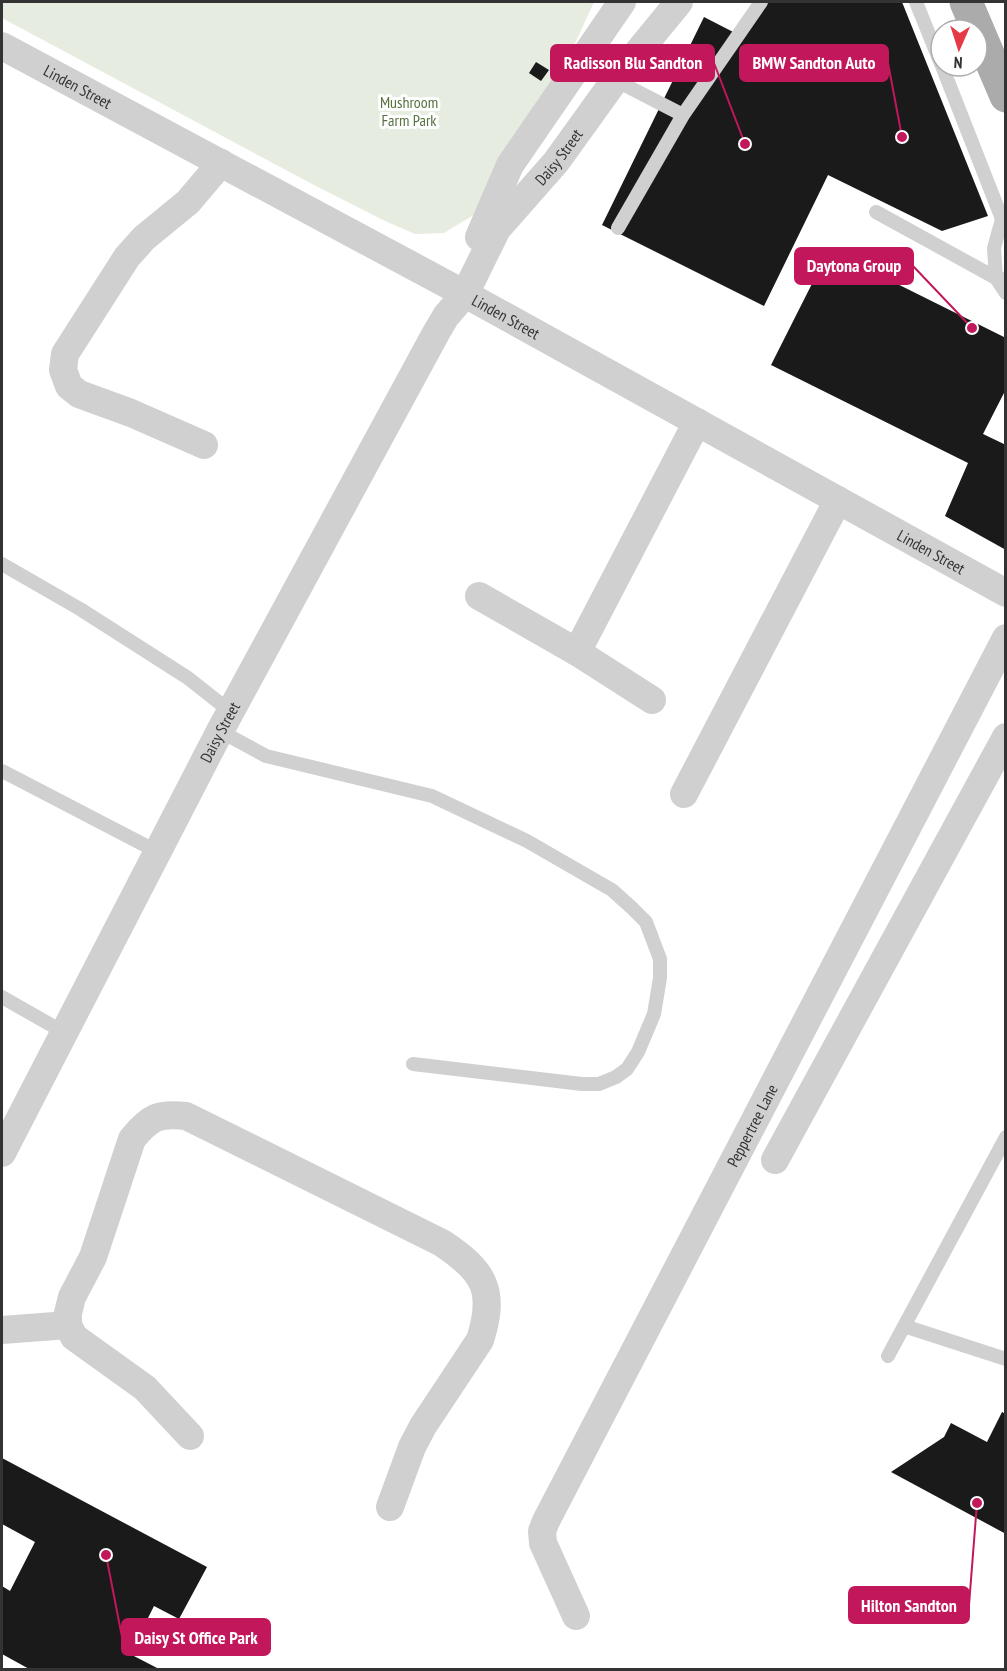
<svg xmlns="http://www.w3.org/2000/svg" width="1007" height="1671" viewBox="0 0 1007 1671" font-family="'PT Sans Narrow',sans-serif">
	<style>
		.green { fill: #e6ecdf }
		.building { fill: #1a1a1a }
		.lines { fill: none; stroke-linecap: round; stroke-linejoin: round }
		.lane { stroke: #d0d0d0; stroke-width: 14 }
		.street { stroke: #d0d0d0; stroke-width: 28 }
		.primary { stroke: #ababab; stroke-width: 33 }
		.labels { text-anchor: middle; stroke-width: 6; stroke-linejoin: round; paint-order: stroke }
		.street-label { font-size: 16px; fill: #333; stroke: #fff }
		.park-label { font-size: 16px; fill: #56703f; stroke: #fff }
		.leader { fill: none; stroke: #c2185b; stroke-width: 2 }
		.callout-dot { fill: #c2185b; stroke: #fff; stroke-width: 2 }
		.callout { fill: #c2185b; stroke: #c2185b; stroke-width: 2 }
		.callout-label { font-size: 18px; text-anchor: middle; font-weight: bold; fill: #fff }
	</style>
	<rect width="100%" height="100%" fill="#fff"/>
	<path class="green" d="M2 2H594L571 52 477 213 444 233 415 234 385 221 314 185 2 18Z"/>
	<path class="building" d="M763 2H902L988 216 942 231 828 175 764 306 602 225 704 17 739 35Z
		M536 62 549 70 541 81 529 73Z
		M829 250 1006 338V389L983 434 1006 445V550L945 516 968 463 771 365Z
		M1002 1412 1006 1414V1534L891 1472 944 1437 951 1423 987 1442Z
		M2 1458 207 1567 179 1619 154 1606 130 1654 161 1670H31L2 1654V1586L10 1591 35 1542 2 1524Z"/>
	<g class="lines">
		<path class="lane" d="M916 2 941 64
			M942 66 1002 219 994 248 996 278 1006 279
			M615 80 683 115
			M876 212 996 278 1006 293
			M618 228 683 115 761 2
			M2 564 80 609 188 678 231 712
			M220 731 266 756 432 796 527 841 612 890 632 908 646 922 660 959V978L654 1014 638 1052 627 1069 616 1077 599 1084H582L413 1064
			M2 771 156 851
			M2 997 65 1033
			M904 1326 1006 1359
			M888 1356 1006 1137"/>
		<g class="street">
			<path id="s1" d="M2 46 465 294 1006 593"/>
			<path d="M479 237 510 165 622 2"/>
			<path d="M204 445 131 413 79 394 69 386 63 370 65 354 127 257 144 238 188 202 221 163"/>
			<path d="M479 596 577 652 652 700"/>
			<path d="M577 652 697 422"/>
			<path d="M684 794 838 500"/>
			<path id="s2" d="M2 1153 220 731 436 333 446 316 465 294 497 229 556 162 615 80 679 2"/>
			<path d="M775 1160 1006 737"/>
			<path d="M2 1330 68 1325"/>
			<path d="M190 1436 145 1388 74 1337 68 1325V1313L72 1297 93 1257 132 1139C150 1117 158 1113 186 1116L442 1243C484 1271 496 1290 480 1340L423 1426 412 1447 390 1507"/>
			<path id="s3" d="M576 1616 543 1543 542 1531 546 1521 1006 638"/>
		</g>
		<path class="primary" d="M966 2 1006 96"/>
	</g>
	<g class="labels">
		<g class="street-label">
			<text dy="6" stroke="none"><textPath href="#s1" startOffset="86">Linden Street</textPath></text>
			<text dy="6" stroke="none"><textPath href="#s2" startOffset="1144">Daisy Street</textPath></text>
			<text dy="6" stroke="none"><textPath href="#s1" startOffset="572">Linden Street</textPath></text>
			<text dy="6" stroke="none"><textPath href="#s1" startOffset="1058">Linden Street</textPath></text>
			<text dy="6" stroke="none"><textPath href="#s2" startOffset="474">Daisy Street</textPath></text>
			<text dy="6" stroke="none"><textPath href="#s3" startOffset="549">Peppertree Lane</textPath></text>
		</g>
		<g class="park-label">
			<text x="409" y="108">Mushroom<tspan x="409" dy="18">Farm Park</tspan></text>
		</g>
	</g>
	<path class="leader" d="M745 144L714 63M902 137L888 63M972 328L913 266M977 1503L969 1605M106 1555L122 1637"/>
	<g class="callout-dot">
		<circle cx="745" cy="144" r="6"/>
		<circle cx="902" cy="137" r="6"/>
		<circle cx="972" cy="328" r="6"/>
		<circle cx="977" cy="1503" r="6"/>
		<circle cx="106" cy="1555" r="6"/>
	</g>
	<g class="callout">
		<rect x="551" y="45" width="163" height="36" rx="6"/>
		<rect x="740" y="45" width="148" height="36" rx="6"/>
		<rect x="795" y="248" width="118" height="36" rx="6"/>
		<rect x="849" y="1587" width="120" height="36" rx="6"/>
		<rect x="122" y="1619" width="148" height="36" rx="6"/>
	</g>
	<g class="callout-label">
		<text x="633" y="69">Radisson Blu Sandton</text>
		<text x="814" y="69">BMW Sandton Auto</text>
		<text x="854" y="272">Daytona Group</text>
		<text x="909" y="1612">Hilton Sandton</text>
		<text x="196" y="1644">Daisy St Office Park</text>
	</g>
	<rect width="1007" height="1671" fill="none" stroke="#333333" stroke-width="6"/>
	<g transform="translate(959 48) rotate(183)"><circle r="28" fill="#ffffff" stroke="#adadad" stroke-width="1.5"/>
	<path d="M0-4.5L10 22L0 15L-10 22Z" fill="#e63946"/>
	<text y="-9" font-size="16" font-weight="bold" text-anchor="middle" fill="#333333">N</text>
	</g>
</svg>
